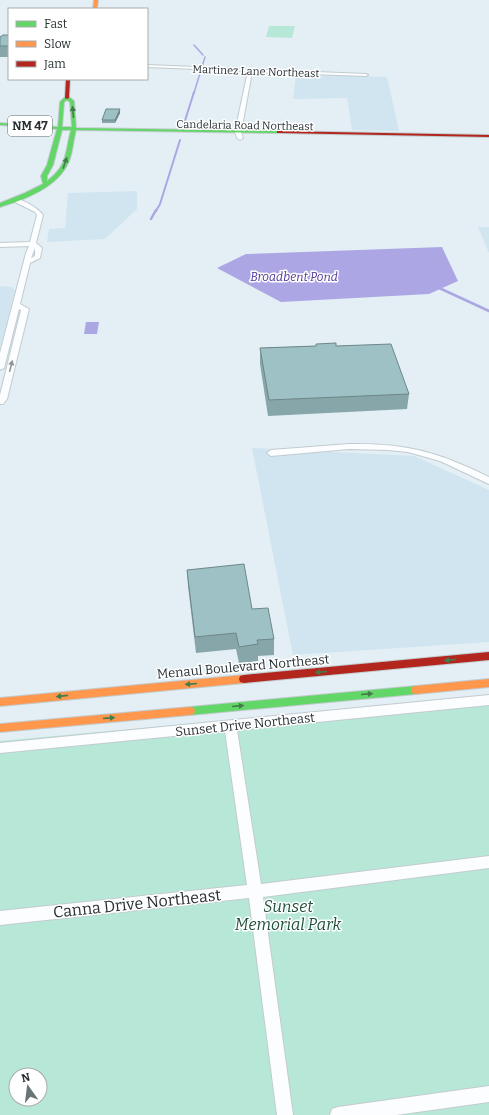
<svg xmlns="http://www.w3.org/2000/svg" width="489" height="1115" viewBox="0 0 489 1115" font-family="Bitter,serif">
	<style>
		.built { fill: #d0e5f0 }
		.green { fill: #b7e8d7; fill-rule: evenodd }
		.water { fill: #aca7e4 }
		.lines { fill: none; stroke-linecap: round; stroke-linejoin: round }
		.stream-far2 { stroke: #aca7e4; stroke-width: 1.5 }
		.stream-far1 { stroke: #aca7e4; stroke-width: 2 }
		.stream { stroke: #aca7e4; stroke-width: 2.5 }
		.street-casing { stroke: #c2cbcf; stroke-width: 2 }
		.fast-casing { stroke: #c2cbcf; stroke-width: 2 }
		.slow-casing { stroke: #c2cbcf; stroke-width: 2 }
		.jam-casing { stroke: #c2cbcf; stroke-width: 2 }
		.street { fill: #fbfdfe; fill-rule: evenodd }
		.fast { fill: #63d668; fill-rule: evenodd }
		.slow { fill: #ff974d; fill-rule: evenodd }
		.jam { fill: #b3261e; fill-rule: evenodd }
		.wall { fill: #87a6a9 }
		.shaded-wall { fill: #6e8789 }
		.building { fill: #9dc1c4; stroke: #6e8789 }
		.oneway { fill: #437b4b }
		.oneway2 { fill: #929699 }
		.labels { text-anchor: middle; stroke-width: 3; stroke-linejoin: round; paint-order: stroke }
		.far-street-label { font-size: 11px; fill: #283034; stroke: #fff }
		.shield { fill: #fff; stroke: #686e71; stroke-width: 1 }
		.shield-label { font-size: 12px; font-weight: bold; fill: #283034 }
		.far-water-label { font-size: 12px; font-style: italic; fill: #4e3598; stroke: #fff }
		.street-label { font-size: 13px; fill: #283034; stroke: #fff }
		.near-street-label { font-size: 16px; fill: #283034; stroke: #fff }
		.near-park-label { font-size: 16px; font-style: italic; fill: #22503d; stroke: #fff }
	</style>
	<rect width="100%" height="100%" fill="#e3eff5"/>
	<path class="built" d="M296 75 387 77 399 131 352 130 347 98 293 99Z
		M137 191V209L105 239 47 242 49 229 65 228 68 193Z
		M478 227H489V253Z
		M0 286 12 287 15 290 0 349Z
		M252 448 414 456 489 490V642L293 655Z"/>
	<path class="green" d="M269 26H295L292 38 266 37Z
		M489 696V1115H0V741ZM16 1075H40V1099H16Z"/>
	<path class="water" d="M442 247 458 281 429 294 281 302 217 268 246 254Z
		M86 322H99L97 334H84Z"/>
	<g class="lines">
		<path class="stream-far2" d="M194 45 203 55
			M202 67 205 57
			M194 93 201 70"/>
		<path class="stream-far1" d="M183 127 194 92
			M156 211 160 204 180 140"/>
		<path class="stream" d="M151 219 156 210
			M437 287 489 311"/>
		<defs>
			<path id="street" d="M147 65 366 74 368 75 366 76 252 72 241 132 243 138 240 140 237 138 235 132 248 71 147 67Z
				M13 199C22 198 38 208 43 215L36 243 42 248 40 258 30 263 20 304 29 309 7 399 3 404H0V395L21 310 19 309 4 368 0 370V353L26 253 29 246 0 247V243L30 242 37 215 35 212 13 201ZM35 248V256L31 258Z
				M349 444C407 443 438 452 489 477V484L440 461 408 452 388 450 349 449 271 456 267 453 271 450Z
				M489 695V705L237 730 261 884 489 856V868L263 897 293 1115H277L249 898 0 925V911L247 885 225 731 0 753V743Z
				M489 1086V1102L396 1115H330L332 1109 338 1107Z"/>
			<path id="fast" d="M65 97H69L74 101 76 128 279 131 281 132 279 133 76 130C73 141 73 151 69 161 59 187 24 200 0 207V203L25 193 43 184 41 176 47 165 57 129 0 125V123L58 127 60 102ZM67 100 70 102 72 127H62L64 102ZM62 130H71C65 152 68 166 47 181V176L53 165Z
				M416 686 420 687 421 690 420 693 416 694 190 715 186 714 185 711 186 708 190 707Z"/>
			<path id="slow" d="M94 0H98L97 9H93Z
				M244 675 248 676 249 679 248 682 244 683 0 706V698Z
				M489 679V687L416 694 412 693 411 690 412 687 416 686Z
				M190 707 194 708 195 711 194 714 190 715 0 732V724Z"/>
			<path id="jam" d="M66 79H70L69 98 67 99 65 98Z
				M277 131 489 135V137L279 133H277Z
				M489 652V660L244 683 240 682 239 679 240 676 244 675Z"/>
		</defs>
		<use href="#street" class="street-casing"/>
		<use href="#fast" class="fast-casing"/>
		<use href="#slow" class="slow-casing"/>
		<use href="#jam" class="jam-casing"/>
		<use href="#street" class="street"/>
		<use href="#fast" class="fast"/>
		<use href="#slow" class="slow"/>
		<use href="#jam" class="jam"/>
	</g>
	<path class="wall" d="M9 35V57H0V37Z
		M120 109V113L115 123H102V120Z
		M316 344 336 346 409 394 407 409 268 416 260 364V348L316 346Z
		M187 570 252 609 274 639V655L258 656V661L239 663 236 649 196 653 188 586Z"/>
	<path class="shaded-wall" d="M120 109V113L115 123V120Z"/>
	<path class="building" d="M3 35H9V46H0V37Z
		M106 109H120L115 120H102Z
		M336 343V346L391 344 409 394 269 400 260 348 316 346V344Z
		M244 564 252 609 268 608 274 639 257 640 258 644 239 647 236 633 195 637 187 570Z"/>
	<defs><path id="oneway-solid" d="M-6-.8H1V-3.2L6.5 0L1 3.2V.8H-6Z"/></defs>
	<g class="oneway">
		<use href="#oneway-solid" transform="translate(73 112) rotate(-95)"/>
		<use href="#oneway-solid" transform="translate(65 163) rotate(-71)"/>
		<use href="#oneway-solid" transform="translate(450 660) rotate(175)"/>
		<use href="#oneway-solid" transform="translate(321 672) rotate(175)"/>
		<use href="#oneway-solid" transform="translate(191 684) rotate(175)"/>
		<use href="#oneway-solid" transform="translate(367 694) rotate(-5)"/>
		<use href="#oneway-solid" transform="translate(62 696) rotate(174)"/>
		<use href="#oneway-solid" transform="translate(238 706) rotate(-5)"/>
		<use href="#oneway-solid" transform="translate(109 718) rotate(-5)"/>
	</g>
	<use class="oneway2" href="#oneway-solid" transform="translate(11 366) rotate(-76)"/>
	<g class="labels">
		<g class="far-street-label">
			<text transform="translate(256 71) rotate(2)" y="4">Martinez Lane Northeast</text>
			<text transform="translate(245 125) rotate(1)" y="4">Candelaria Road Northeast</text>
		</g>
		<rect class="shield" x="8" y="116" width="44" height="20" rx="3"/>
		<g class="shield-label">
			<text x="30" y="130">NM 47</text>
		</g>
		<g class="far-water-label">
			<text x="294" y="281">Broadbent Pond</text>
		</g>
		<g class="street-label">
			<text transform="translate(243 666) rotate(-5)" y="5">Menaul Boulevard Northeast</text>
			<text transform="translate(245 724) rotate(-6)" y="5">Sunset Drive Northeast</text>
		</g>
		<g class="near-street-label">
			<text transform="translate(137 903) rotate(-6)" y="6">Canna Drive Northeast</text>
		</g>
		<g class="near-park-label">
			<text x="288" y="912">Sunset<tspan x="288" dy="18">Memorial Park</tspan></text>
		</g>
	</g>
	<rect x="8" y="8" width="140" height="72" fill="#ffffff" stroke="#a9acae"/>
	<rect x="16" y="21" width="20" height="6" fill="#63d668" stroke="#a9acae"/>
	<text x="44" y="28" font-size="12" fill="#283034">Fast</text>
	<rect x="16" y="41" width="20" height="6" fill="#ff974d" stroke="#a9acae"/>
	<text x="44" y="48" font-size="12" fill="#283034">Slow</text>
	<rect x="16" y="61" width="20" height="6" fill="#b3261e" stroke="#a9acae"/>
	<text x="44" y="68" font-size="12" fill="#283034">Jam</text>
	<g transform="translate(28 1087) rotate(346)"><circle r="19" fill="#ffffff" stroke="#a9acae"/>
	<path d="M0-3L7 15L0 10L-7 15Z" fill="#697378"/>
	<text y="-6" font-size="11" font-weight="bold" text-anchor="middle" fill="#283034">N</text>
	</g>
</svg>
